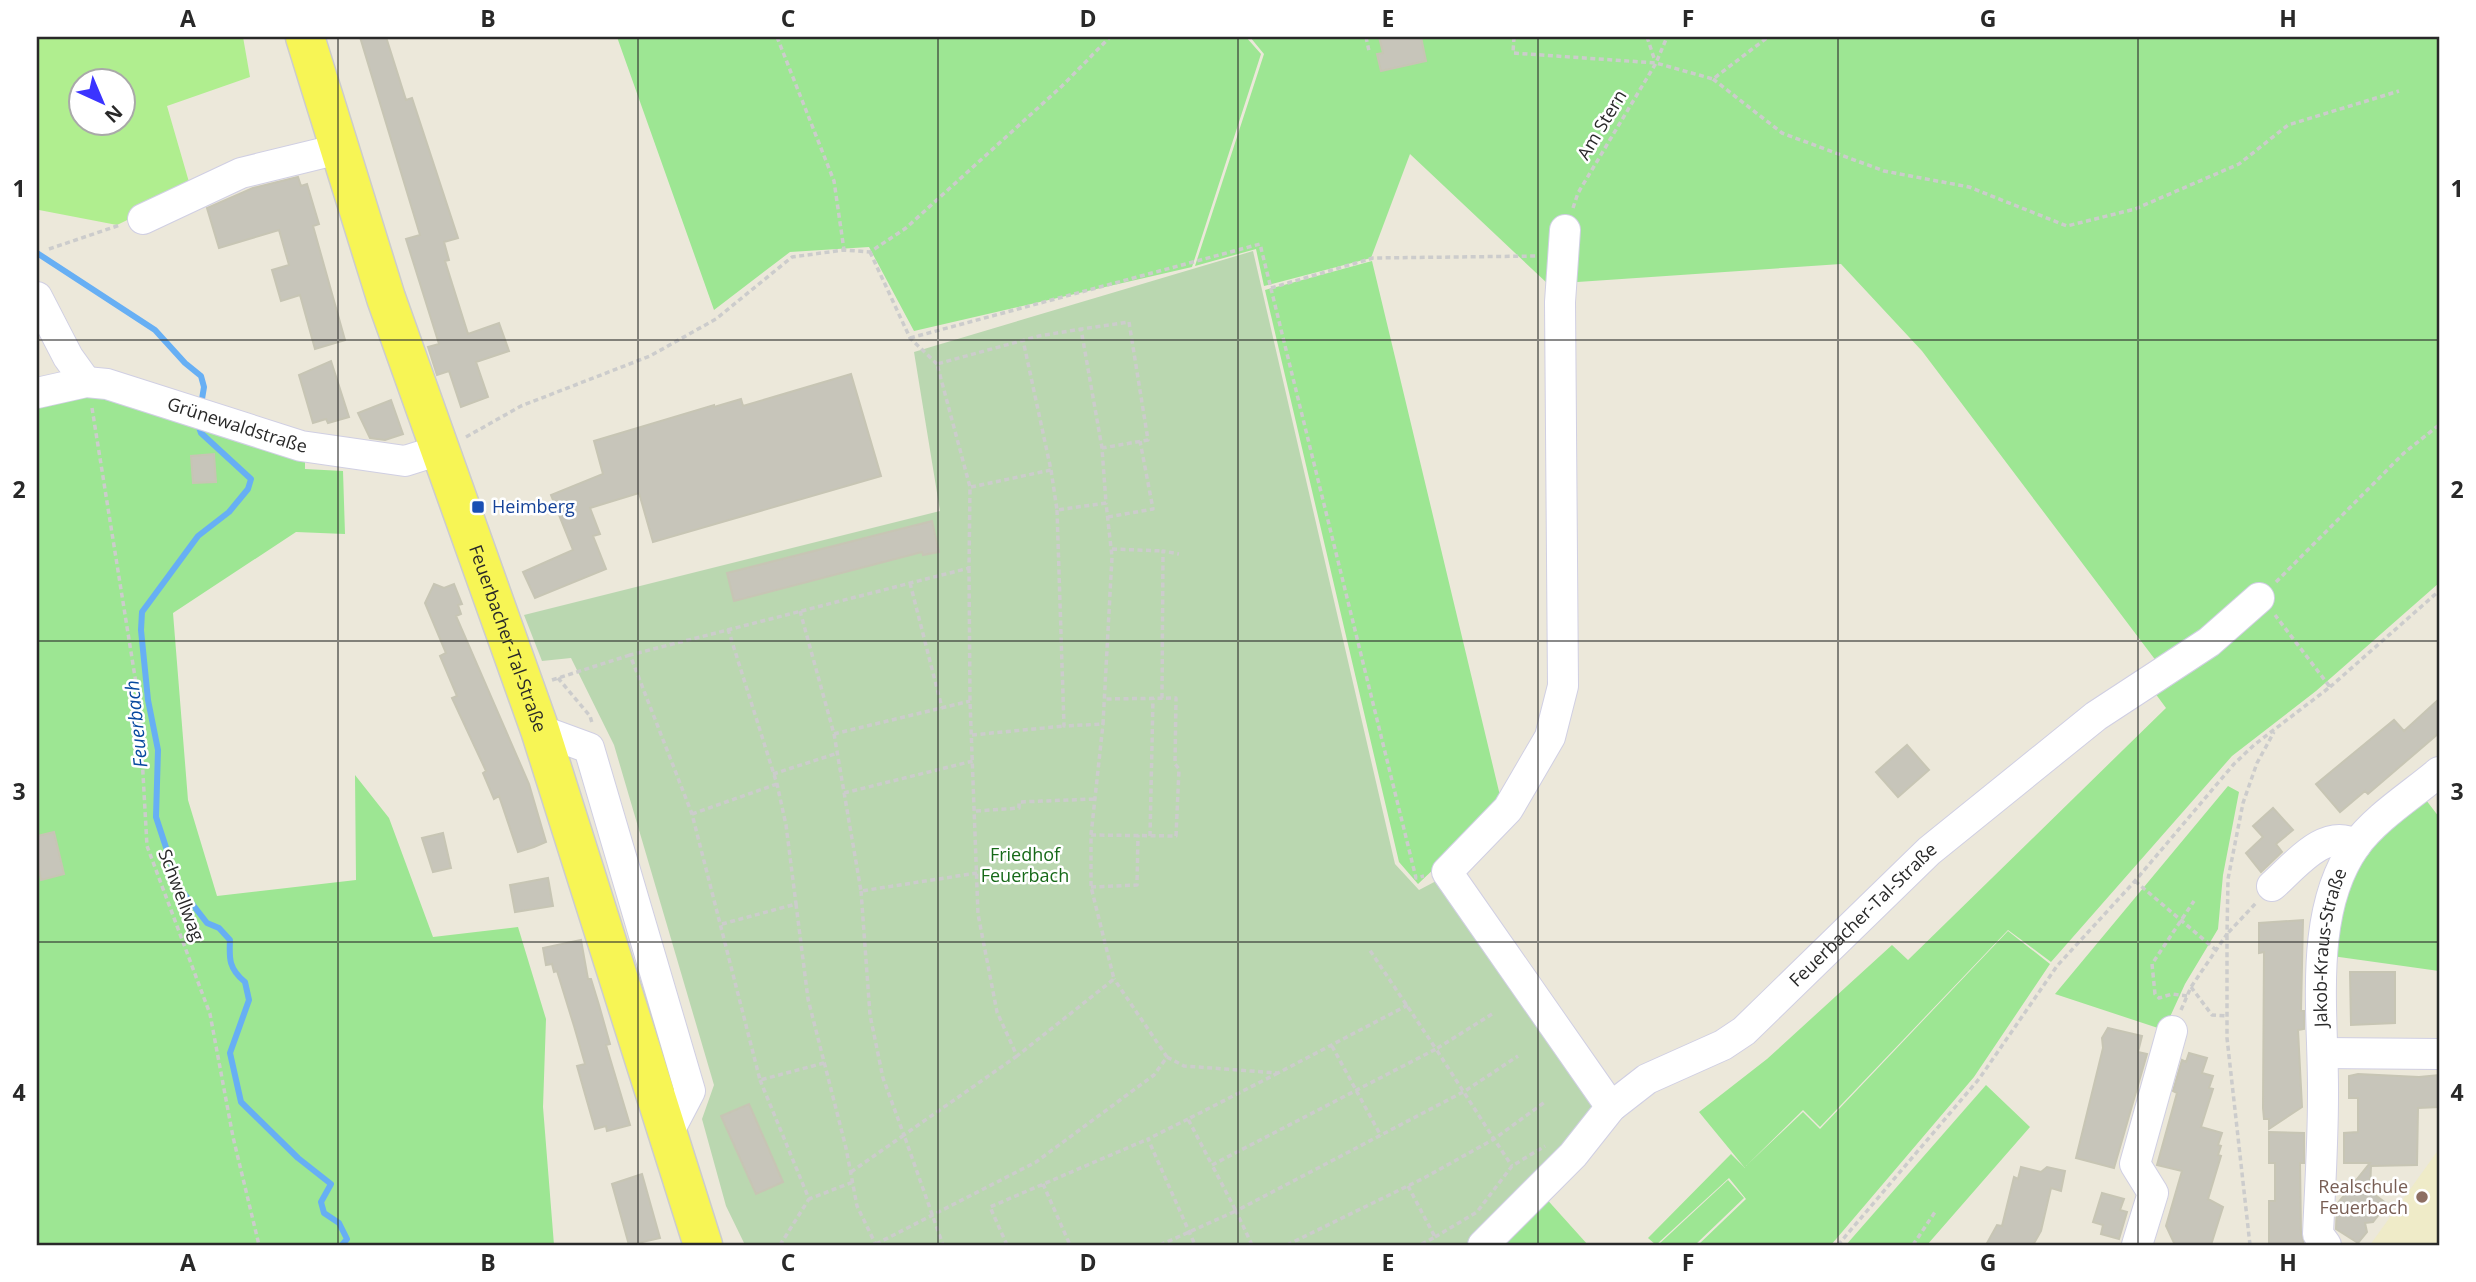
<svg xmlns="http://www.w3.org/2000/svg" width="2476" height="1282" viewBox="0 0 2476 1282" font-family="'Open Sans',sans-serif">
	<style>
		.education { fill: #efebc8 }
		.green { fill: #9de693 }
		.cemetery { fill: #bad7b0 }
		.pitch { fill: #b0ee8f; fill-rule: evenodd }
		.lines { fill: none; stroke-linecap: round; stroke-linejoin: round }
		.stream { stroke: #67aff4; stroke-width: 6 }
		.building { fill: #c7c5ba; stroke: #c7c5b4; stroke-width: 2 }
		.minor-casing { stroke: #d0cfe3; stroke-width: 32 }
		.major-casing { stroke: #ccc; stroke-width: 41 }
		.path { stroke: #ccc; stroke-width: 3.5; stroke-dasharray: 5 3.5; stroke-linecap: butt }
		.minor { stroke: #fff; stroke-width: 30 }
		.major { stroke: #f7f555; stroke-width: 38 }
		.grid { fill: none; stroke: #292929; stroke-width: 2; stroke-opacity: 0.55 }
		.transit-dot { fill: #1a4fb4; stroke: #fff; stroke-width: 2.5 }
		.education-dot { fill: #8d6e63; stroke: #fff; stroke-width: 2.5 }
		.labels { text-anchor: middle; stroke-width: 5; stroke-linejoin: round; paint-order: stroke }
		.street-label { font-size: 18px; fill: #292929; stroke: #fff }
		.transit-label { font-size: 18px; fill: #164399; stroke: #fff; text-anchor: start }
		.park-label { font-size: 18px; fill: #166918; stroke: #fff }
		.education-label { font-size: 18px; fill: #785e54; stroke: #fff; text-anchor: end }
		.water-label { font-size: 19px; font-style: italic; fill: #07499f; stroke: #fff }
		.neatline { fill: none; stroke: #292929; stroke-width: 2.5 }
		.grid-label { font-size: 23px; text-anchor: middle; font-weight: bold; fill: #292929 }
	</style>
	<rect width="100%" height="100%" fill="#ece8da"/>
	<path class="education" d="M2439 1149V1245H2370Z"/>
	<path class="green" d="M617 37H1246L1261 54 1192 267 914 331 869 247 790 252 714 310Z
		M1250 37H2439V583L2316 691 2232 756 2051 962 2008 930 1820 1127 1803 1110 1746 1166 1803 1112 1820 1129 2008 931 2050 964 1974 1077 1831 1245H1698L1746 1199 1729 1178 1656 1245 1648 1238 1731 1154 1745 1168 1699 1112 1767 1059 1892 945 1908 960 2166 708 2152 689 2169 678 1922 351 1841 264 1548 284 1410 154 1371 258 1264 286 1256 249 1195 266 1264 54Z
		M1372 261 1502 804 1418 884 1399 862 1265 290Z
		M84 391 305 439V469L343 471 345 534 296 532 173 613 188 800 217 896 356 880 355 775 389 818 433 937 518 927 546 1019 543 1107 554 1245H37V399Z
		M2228 786 2239 792 2223 875 2218 929 2185 984 2164 1030 2055 994Z
		M2423 796 2439 817V971L2332 956 2338 907 2369 844Z
		M1986 1085 2030 1127 1927 1245H1846Z
		M1728 1180 1744 1198 1695 1245H1658Z
		M1543 1195 1588 1245H1504Z"/>
	<path class="cemetery" d="M1253 251 1395 864 1419 890 1440 879 1605 1106 1474 1245H745L726 1206 702 1119 714 1085 614 745 571 658 542 661 524 615 940 511 914 352Z"/>
	<path class="pitch" d="M37 37H243L250 77 167 106 191 189 117 225 39 210ZM80 80H122V122H80Z"/>
	<g class="lines">
		<path class="stream" d="M37 253 155 330 185 363 201 376 204 387 201 405
			M198 425 201 433 251 479 248 489 229 512 198 536 142 612 141 630 148 700 158 750 156 817 179 887 207 923 219 928 230 940C229 959 229 969 245 982L249 1000 230 1053 241 1102 298 1158 331 1184 321 1202 324 1213 339 1223 347 1239 342 1245"/>
	</g>
	<path class="building" d="M360 37H386L406 100 412 98 458 238 444 242 449 260 445 261 468 334 499 323 509 351 476 362 488 397 461 407 449 371 437 375 428 347 439 344 406 239 420 235Z
		M1379 37H1421L1426 61 1381 71 1377 54 1383 53Z
		M298 177 301 186 307 184 319 224 313 226 345 340 315 349 300 295 281 301 272 270 289 265 279 230 219 248 207 208 253 188Z
		M331 361 349 417 328 423 326 419 313 423 299 375Z
		M851 374 881 476 653 542 639 493 590 508 600 534 593 536 606 569 535 598 523 572 573 550 551 495 603 474 594 441 714 405V407L741 399 743 406Z
		M391 400 403 434 385 440 370 438 358 413Z
		M214 454 216 482 193 483 191 456Z
		M932 521 939 552 923 555 922 552 734 601 727 573Z
		M434 584 444 588 454 584 462 604 458 605 461 614 456 616 529 784 546 842 534 847 518 852 499 796 494 799 483 773 486 771 452 698 457 696 440 656 446 653 425 603Z
		M2439 699V733L2368 794 2365 791 2340 812 2316 784 2394 720 2404 731Z
		M1907 745 1929 770 1898 797 1876 772Z
		M2273 808 2293 830 2276 844 2282 852 2261 872 2246 853 2263 837 2253 826Z
		M54 832 64 874 41 880 37 859V836Z
		M443 833 451 868 433 872 422 838Z
		M548 878 553 906 515 912 510 885Z
		M2303 920 2301 1011H2304V1029L2298 1030 2302 1107 2269 1129V1119H2264L2263 1108 2264 952 2259 953V923Z
		M581 940 588 979H591L599 1005 610 1044 606 1045 630 1125 607 1131 606 1126 595 1129 577 1066 585 1064 574 1026 557 971 554 972 552 964 546 965 543 948Z
		M2350 972H2395V1023L2351 1025Z
		M2108 1028 2142 1036 2138 1052 2147 1054 2114 1168 2076 1158 2103 1048 2102 1038Z
		M2189 1053 2207 1058 2202 1073 2213 1076 2209 1088 2213 1089 2201 1127 2222 1133 2218 1145 2221 1146 2218 1155 2221 1156 2208 1199 2223 1207 2211 1245H2175L2166 1226 2182 1171 2157 1165 2177 1093 2173 1091 2182 1060 2186 1062Z
		M2358 1074 2419 1077 2439 1075V1107L2418 1108 2417 1165 2371 1166 2370 1191 2387 1204 2373 1222 2365 1223 2367 1232 2358 1243 2336 1229 2337 1204 2370 1163H2344V1133L2358 1132V1098H2349V1076Z
		M749 1104 783 1182 756 1194 721 1116Z
		M2269 1132 2304 1133V1163H2300L2301 1233 2304 1245H2269V1201H2275V1163H2269Z
		M2021 1167 2041 1172 2047 1167 2065 1171 2061 1191 2051 1188 2041 1231 2033 1245H1986L1997 1225 2002 1226 2014 1177 2018 1179Z
		M642 1174 660 1238 629 1245 612 1184Z
		M2102 1193 2124 1199 2120 1210 2127 1212 2119 1239 2101 1234 2103 1225 2093 1222Z"/>
	<g class="lines">
		<defs>
			<g id="minor">
				<path d="M143 219 241 173 339 149"/>
				<path d="M1565 230 1560 302 1563 686 1550 737 1508 809 1447 872 1611 1107"/>
				<path d="M37 297 68 357 86 382"/>
				<path id="s1" d="M37 393 86 382 107 384 301 446 405 461 440 450"/>
				<path d="M540 730 589 748 690 1091 668 1133"/>
				<path d="M2272 886C2294 867 2325 826 2356 845"/>
				<path d="M2323 1053 2439 1054"/>
				<path id="s2" d="M1483 1245 1573 1155 1611 1107 1647 1079 1723 1045 1744 1031 1929 851 2096 716 2209 642 2259 598"/>
				<path d="M2137 1245 2153 1193 2135 1164 2172 1031"/>
				<path id="s3" d="M2326 1245 2318 1234C2320 1188 2323 1142 2323 1096 2324 1017 2307 914 2355 846 2376 817 2412 795 2439 772"/>
			</g>
			<g id="major">
				<path id="s4" d="M305 37 386 298 540 730 703 1245"/>
			</g>
		</defs>
		<use href="#minor" class="minor-casing"/>
		<use href="#major" class="major-casing"/>
		<path class="path" d="M777 37 834 181 844 250
			M1366 37 1369 51
			M1514 37 1513 53 1656 63 1713 79 1768 37
			M1647 37 1655 61
			M1713 79 1782 133 1884 171 1969 187 2067 226 2135 209 2239 164 2288 125 2399 91
			M1573 208 1578 193 1656 63 1667 37
			M49 249 120 225
			M870 252 910 338 937 364
			M1271 288 1373 258 1538 256
			M910 338 1260 244 1416 878 1424 876
			M92 408 139 702 147 846 210 1014 233 1137 259 1245
			M466 437 521 406 650 356 716 319 792 257 844 250 870 252 906 228 1062 86 1110 37
			M1051 470 1057 510 1106 503 1102 448 1081 329 1129 322 1148 440 1102 448
			M971 487 1051 470 1023 340
			M1057 510 1064 726 1103 724 1112 557 1106 503
			M1108 517 1153 509 1140 441
			M1112 549 1163 551
			M969 568 970 701 978 914 997 1012 1017 1056 1114 979 1091 887V835L1103 724
			M2276 582 2404 453 2439 425
			M910 583 942 708
			M800 611 834 734 861 891 977 873
			M728 629 777 784 786 825 796 904
			M558 678 590 716 592 723
			M552 680 630 655
			M2330 687 2439 591
			M1162 698 1163 551 1179 554
			M834 734 970 701
			M972 735 1064 726
			M773 774 838 753
			M844 793 973 761
			M976 811 1019 808V802L1094 799
			M692 814 777 784
			M1091 835 1176 836 1179 769 1175 764 1176 698 1104 699
			M1150 836 1153 698
			M2135 881 2216 950
			M1091 887 1137 885 1138 835
			M861 891 870 1015 883 1078 904 1135 1017 1056
			M722 924 796 904 808 999 846 1148 857 1206 876 1245
			M2191 987 2212 1015 2227 1016
			M2187 996 2172 994 2159 998 2155 994 2152 964 2194 901
			M2181 1010 2191 987 2227 934 2228 879 2243 803 2257 763 2274 732
			M1492 1014 1436 1049 1494 1139 1545 1102
			M1332 1046 1381 1136
			M1167 1057 1184 1066 1278 1073 1408 1005
			M824 1063 760 1080 692 814 630 655 969 568 970 487 937 364 1039 336 1081 329
			M1278 1073 1188 1119 1212 1165 1436 1049 1369 949
			M760 1080 809 1199 853 1182
			M1188 1119 1148 1139 1195 1245
			M851 1172 904 1135 943 1245
			M1043 1184 1070 1245
			M1408 1186 1435 1237 1420 1245
			M1435 1237 1477 1212 1512 1166 1545 1146
			M876 1244 1036 1162 1154 1075 1167 1057 1114 979
			M780 1245 809 1199
			M1007 1245 990 1207 1148 1139
			M1160 1245 1236 1211 1212 1165
			M1252 1245 1236 1211 1465 1091 1518 1056
			M1287 1245 1424 1178 1494 1139 1512 1166
			M1838 1245 1979 1079 2057 966 2135 881 2234 764 2254 745 2330 687 2275 615
			M1913 1245 1935 1212
			M2250 1245 2227 1038V934L2256 903"/>
		<use href="#minor" class="minor"/>
		<use href="#major" class="major"/>
	</g>
	<path class="grid" d="M338 37V1245M638 37V1245M938 37V1245M1238 37V1245M1538 37V1245M1838 37V1245M2138 37V1245M37 340H2439M37 641H2439M37 942H2439"/>
	<rect class="transit-dot" x="471" y="500" width="14" height="14" rx="3.5"/>
	<circle class="education-dot" cx="2422" cy="1197" r="7"/>
	<g class="labels">
		<g class="street-label">
			<text transform="translate(1602 125) rotate(-59)" y="6">Am Stern</text>
			<text dy="6" stroke="none"><textPath href="#s1" startOffset="208">Grünewaldstraße</textPath></text>
			<text dy="6" stroke="none"><textPath href="#s4" startOffset="635">Feuerbacher-Tal-Straße</textPath></text>
			<text transform="translate(181 895) rotate(69)" y="6">Schwellwag</text>
			<text dy="6" stroke="none"><textPath href="#s2" startOffset="509">Feuerbacher-Tal-Straße</textPath></text>
			<text dy="6" stroke="none"><textPath href="#s3" startOffset="301">Jakob-Kraus-Straße</textPath></text>
		</g>
		<g class="transit-label">
			<text x="492" y="513">Heimberg</text>
		</g>
		<g class="park-label">
			<text x="1025" y="861">Friedhof<tspan x="1025" dy="21">Feuerbach</tspan></text>
		</g>
		<g class="education-label">
			<text x="2408" y="1193">Realschule<tspan x="2408" dy="21">Feuerbach</tspan></text>
		</g>
		<g class="water-label">
			<text transform="translate(136 724) rotate(-96)" y="7">Feuerbach</text>
		</g>
	</g>
	<rect width="2476" height="1282" fill="none" stroke="#ffffff" stroke-width="77"/>
	<g transform="translate(102 102) rotate(136)"><circle r="33" fill="#ffffff" stroke="#a9a9a9" stroke-width="2"/>
	<path d="M0-5L12 26L0 18L-12 26Z" fill="#3b34ff"/>
	<text y="-10" font-size="19" font-weight="bold" text-anchor="middle" fill="#292929">N</text>
	</g>
	<rect x="38" y="38" width="2400" height="1206" class="neatline"/>
	<g class="grid-label">
		<text x="188" y="27">A</text>
		<text x="488" y="27">B</text>
		<text x="788" y="27">C</text>
		<text x="1088" y="27">D</text>
		<text x="1388" y="27">E</text>
		<text x="1688" y="27">F</text>
		<text x="1988" y="27">G</text>
		<text x="2288" y="27">H</text>
		<text x="19" y="197">1</text>
		<text x="2457" y="197">1</text>
		<text x="19" y="498">2</text>
		<text x="2457" y="498">2</text>
		<text x="19" y="800">3</text>
		<text x="2457" y="800">3</text>
		<text x="19" y="1101">4</text>
		<text x="2457" y="1101">4</text>
		<text x="188" y="1271">A</text>
		<text x="488" y="1271">B</text>
		<text x="788" y="1271">C</text>
		<text x="1088" y="1271">D</text>
		<text x="1388" y="1271">E</text>
		<text x="1688" y="1271">F</text>
		<text x="1988" y="1271">G</text>
		<text x="2288" y="1271">H</text>
	</g>
</svg>
